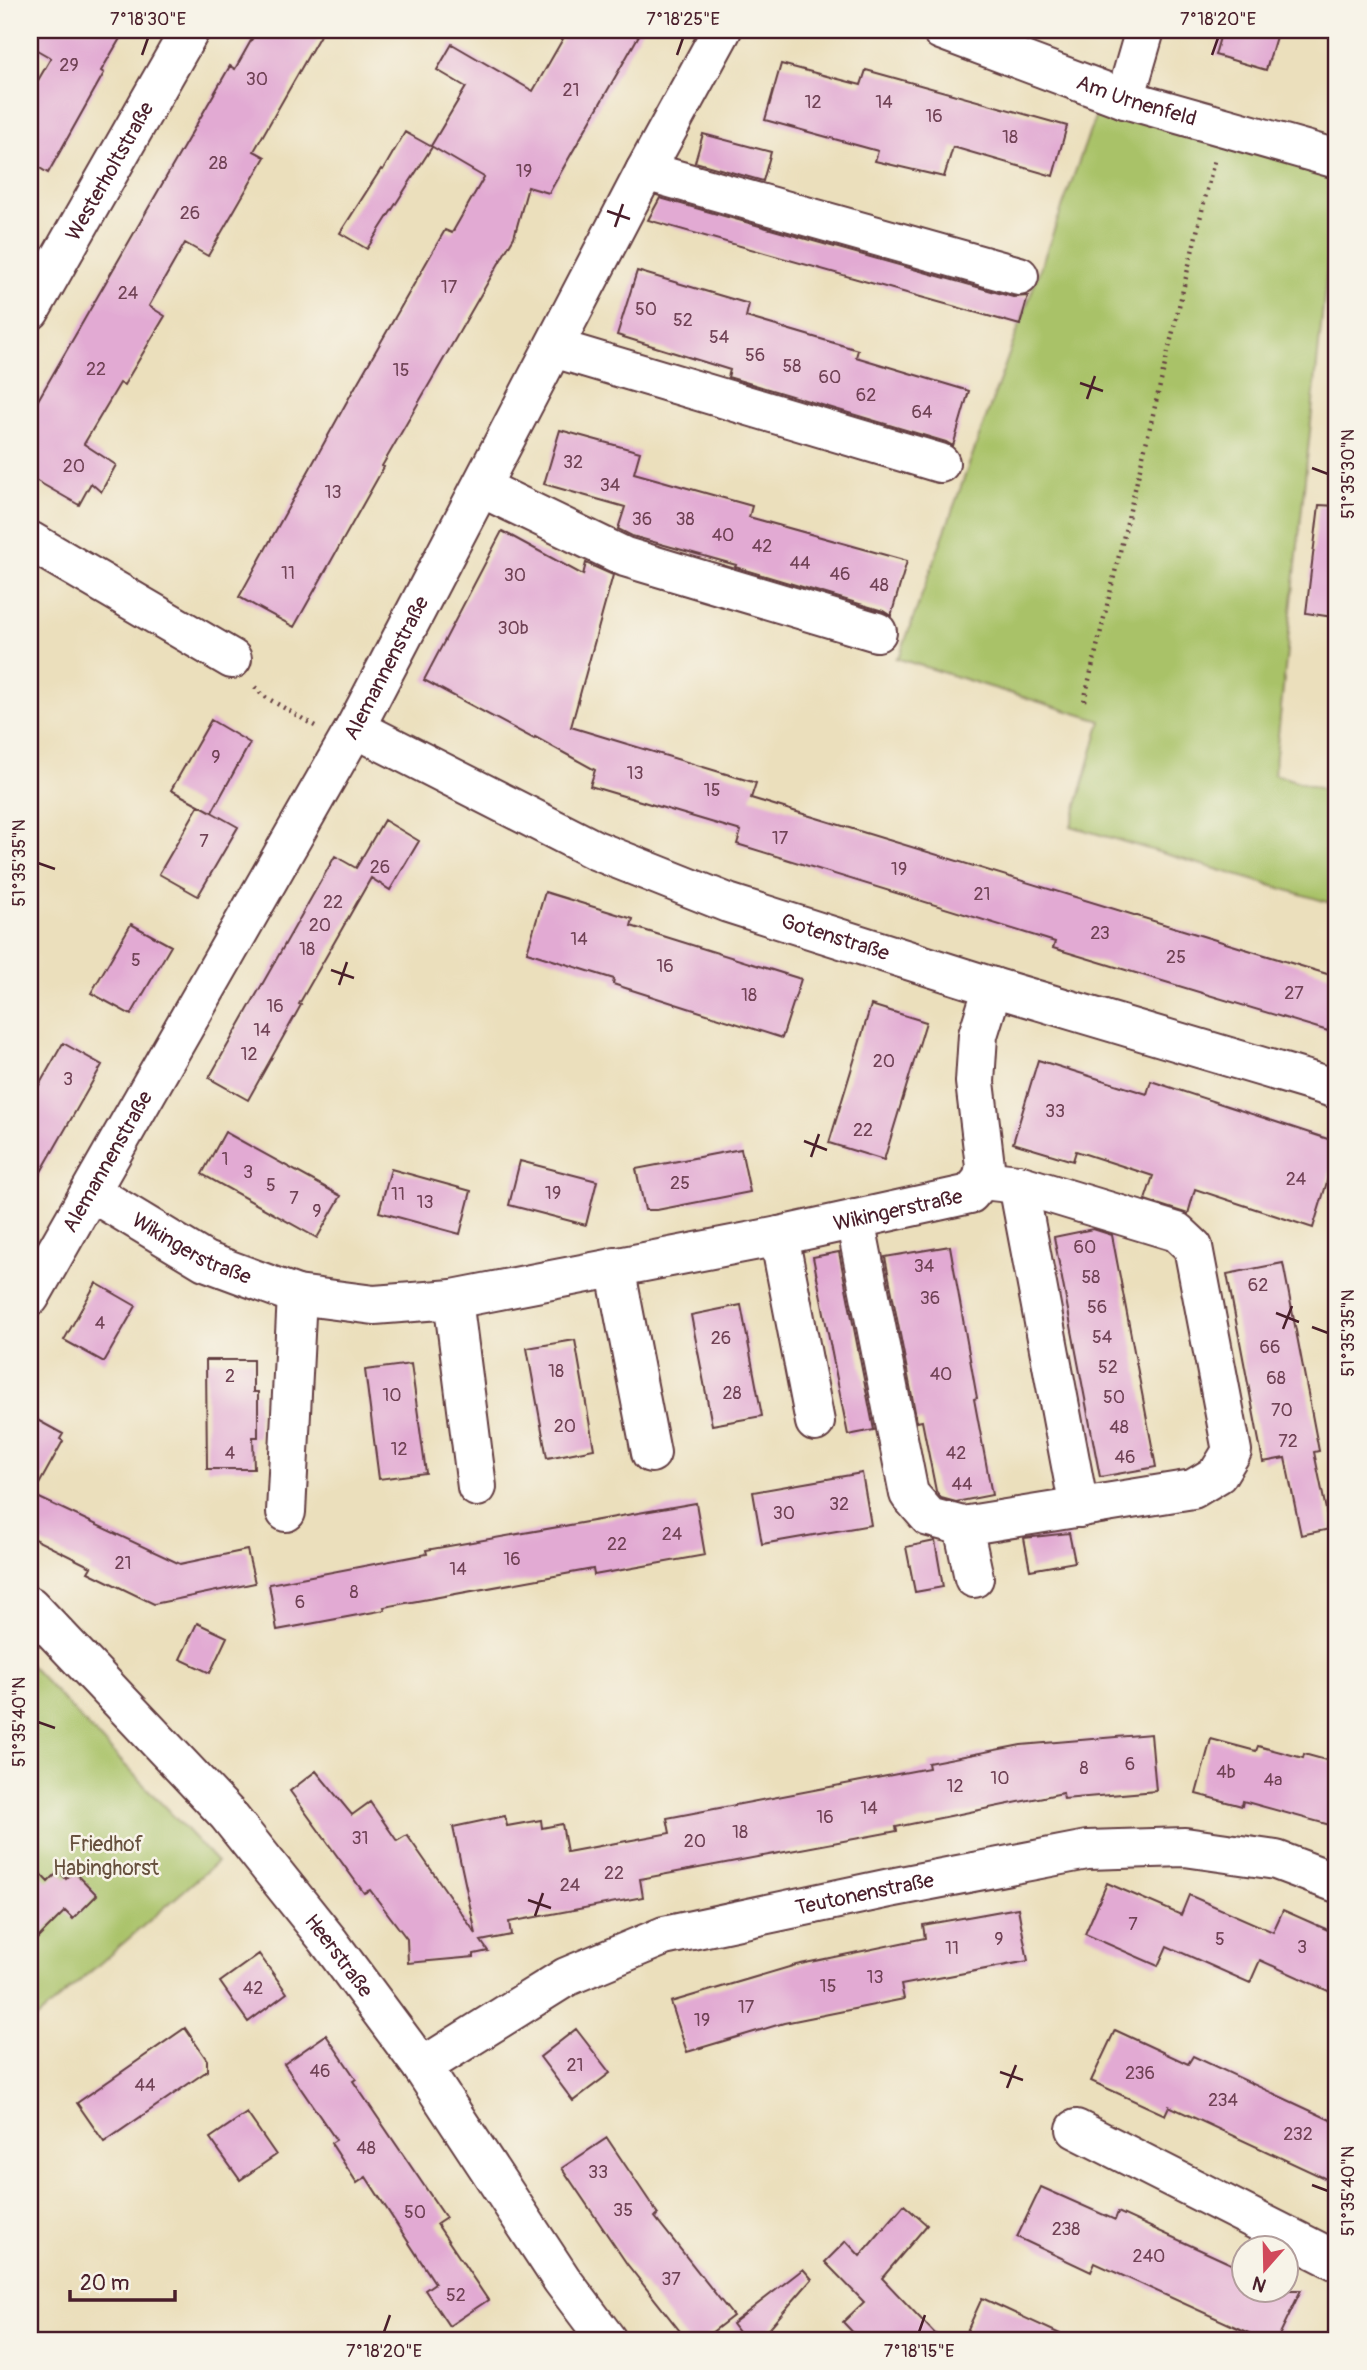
<svg xmlns="http://www.w3.org/2000/svg" width="1367" height="2370" viewBox="0 0 1367 2370" font-family="Pangolin,sans-serif">
	<style>
		.green { fill: #a9c267; stroke: #7a7049; stroke-width: 2 }
		.building { fill: #e2aad3 }
		.lines { fill: none; stroke-linecap: round; stroke-linejoin: round }
		.minor-casing { stroke: #623c41; stroke-width: 42 }
		.path { stroke: #623c41; stroke-width: 4.5; stroke-dasharray: 2 5; stroke-linecap: butt }
		.minor { stroke: #fff; stroke-width: 38 }
		.ticks { fill: none; stroke: #4a1f2b; stroke-width: 2.5 }
		.labels { text-anchor: middle; stroke-width: 5; stroke-linejoin: round; paint-order: stroke }
		.number-label { font-size: 18px; fill: #704255 }
		.street-label { font-size: 21px; fill: #4a1f2b; stroke: #f7f3e8 }
		.park-label { font-size: 21px; fill: #66503d; stroke: #f7f3e8 }
		.neatline { fill: none; stroke: #4a1f2b; stroke-width: 2.5 }
		.ticks-label { font-size: 18px; text-anchor: middle; fill: #4a1f2b }
	</style>
	<rect width="100%" height="100%" fill="#f7f3e8"/>
	<filter id="ink" filterUnits="userSpaceOnUse"><feTurbulence type="fractalNoise" baseFrequency=".0143" numOctaves="2"/><feDisplacementMap in="SourceGraphic" scale="14" xChannelSelector="R" yChannelSelector="G"/><feConvolveMatrix kernelMatrix="1 2 1 2 8 2 1 2 1" color-interpolation-filters="sRGB"/></filter>
	<filter id="wash" filterUnits="userSpaceOnUse"><feTurbulence type="fractalNoise" baseFrequency=".00686" numOctaves="4" result="noise"/><feDisplacementMap in="SourceGraphic" scale="28" xChannelSelector="R" yChannelSelector="G"/><feGaussianBlur stdDeviation="1.57" result="paint"/><feColorMatrix in="noise" values="0 0 0 0 0 0 0 0 0 0 0 0 0 0 0 0 0 1.4 0 .05"/><feComposite in="paint" operator="in"/></filter>
	<g filter="url(#wash)">
		<rect width="100%" height="100%" fill="#ebdfbc"/>
		<path class="green" d="M1099 106 1337 174 1274 774 1337 794V905L1071 826 1101 721 896 658 900 655Z
			M30 1665 217 1862 30 2024Z"/>
		<g id="blocks">
			<path class="building" d="M30 30H125L101 71 104 73 48 173 30 162V94L51 58 30 46Z
				M257 30H323L254 151 265 157 208 256 185 243 149 306 165 316 124 385 120 383 84 444 116 465 101 492 91 483 79 505 30 477V414L230 66 235 69Z
				M568 30H642L549 193 528 187 514 237 382 466 384 467 294 627 239 597 350 396 445 230 452 233 484 177 431 146 466 87 437 70 452 44 533 91Z
				M1222 30H1278L1266 70 1215 55Z
				M781 64 861 85 866 70 1067 126 1053 176 953 147 944 177 875 161 878 151 765 120Z
				M405 132 432 147 367 249 340 233 381 169 383 170Z
				M703 134 771 152 763 181 695 162Z
				M660 198 1013 297 1028 296 1020 325 648 220Z
				M637 271 749 304 746 317 858 350 856 357 969 391 953 446 946 442 728 377 730 370 617 335Z
				M560 430 640 452 634 473 752 506 749 517 907 561 891 616 883 611 735 567 736 565 632 536 618 529 625 507 544 484Z
				M1319 505 1337 506V595L1335 594 1333 617 1306 613Z
				M502 531 583 575 586 563 613 575 571 727 756 783 751 798 1337 977V1000L1328 1031 1053 948 1055 942 737 844 741 831 590 786 595 770 535 737 534 739 424 680Z
				M211 720 250 743 212 812 199 805 238 827 198 896 159 874 199 805 171 790Z
				M384 820 419 841 390 890 371 878 299 1004 301 1005 248 1100 209 1078 335 856 356 868Z
				M545 892 633 919 631 926 801 979 782 1038 613 984 614 979 527 952Z
				M131 924 171 946 131 1015 91 993Z
				M871 1005 926 1022 884 1160 829 1143Z
				M63 1043 102 1065 30 1191V1101Z
				M1038 1060 1147 1094 1151 1081 1337 1142V1149L1313 1228 1195 1189 1188 1214 1145 1200 1153 1176 1076 1151 1073 1161 1013 1143Z
				M225 1132 341 1196 317 1238 202 1174Z
				M741 1149 750 1192 657 1210H645L636 1169Z
				M520 1161 597 1181 586 1225 509 1205Z
				M391 1169 471 1191 460 1234 379 1212Z
				M1093 1229 1112 1235 1156 1467 1100 1477 1054 1237Z
				M950 1246 977 1398 974 1399 992 1495 956 1502 941 1498 936 1491 922 1421 917 1422 885 1257Z
				M839 1252 874 1430 848 1435 813 1257Z
				M1283 1263 1319 1451 1314 1452 1330 1529 1301 1535 1285 1458 1263 1462 1227 1274Z
				M96 1283 136 1306 104 1362 64 1340Z
				M741 1305 762 1416 712 1425 691 1315Z
				M575 1340 594 1449 547 1458 527 1348Z
				M206 1360H253V1392H258V1437H253L254 1469H207Z
				M411 1364 426 1473 379 1479 365 1370Z
				M30 1416 63 1434 60 1439 63 1441 33 1495 180 1564 247 1550 255 1583 154 1604 88 1572 91 1567 30 1537Z
				M862 1473 871 1525 762 1544 753 1492Z
				M696 1503 705 1555 594 1575 593 1569 384 1607 385 1610 277 1630 269 1584 427 1554 426 1550Z
				M1069 1533 1075 1562 1030 1570 1024 1538Z
				M935 1541 943 1587 915 1592 906 1547Z
				M197 1623 227 1637 210 1673 180 1659Z
				M1151 1734 1156 1791 1064 1799 1063 1793 896 1827 897 1831 640 1879 643 1897 509 1922 511 1935 481 1941 488 1951 474 1954V1957L408 1963 407 1939 370 1890 364 1893 290 1791 316 1771 352 1815 370 1802 397 1841 407 1835 476 1934 453 1827 505 1816 507 1826 541 1820 542 1828 562 1824 567 1852 670 1833 667 1818 929 1768 928 1763 1021 1745Z
				M1211 1739 1256 1751 1258 1746 1303 1758 1304 1754 1337 1763V1827L1243 1801 1242 1806 1196 1794Z
				M30 1863 48 1882 59 1871 66 1879 74 1871 97 1895 73 1919 65 1911 30 1946Z
				M1107 1883 1181 1915 1189 1895 1273 1932 1283 1910 1337 1934V1995L1260 1960 1250 1983 1167 1946 1158 1966 1085 1934Z
				M1018 1908 1028 1961 901 1985 904 1999 784 2023 687 2052 671 2002 796 1965 925 1938 923 1925Z
				M259 1954 287 1993 248 2022 220 1982Z
				M185 2028 207 2060V2071L104 2142 77 2103Z
				M576 2029 610 2073 573 2101 540 2057Z
				M1115 2030 1188 2064 1193 2056 1337 2123V2184L1169 2106 1165 2115 1091 2081Z
				M326 2035 356 2079 353 2081 446 2218 437 2224 488 2300 449 2326 425 2290 435 2283 366 2177 357 2183 331 2143 336 2140 284 2064Z
				M247 2113 276 2155 240 2180 210 2138Z
				M607 2138 658 2214 655 2217 733 2316 702 2340H687L627 2264 562 2168Z
				M1041 2187 1115 2220 1118 2212 1244 2270V2290H1301L1277 2340H1264L1095 2263 1091 2272 1017 2237Z
				M904 2205 927 2225 882 2278 941 2340H860L843 2322 864 2302 825 2262 846 2241 860 2256Z
				M803 2269 812 2279 759 2340H744L732 2324Z
				M982 2298 1073 2340H963Z"/>
		</g>
	</g>
	<g filter="url(#ink)">
		<use href="#blocks" fill-opacity="0" stroke="#623c41" stroke-width="2"/>
		<g class="lines">
			<defs>
				<g id="minor">
					<path id="s1" d="M941 30 1125 99 1337 159"/>
					<path d="M1125 99 1145 30"/>
					<path d="M645 171 1019 276"/>
					<path id="s2" d="M30 311 190 30"/>
					<path d="M554 348 940 463"/>
					<path d="M482 488 625 557 877 632"/>
					<path d="M30 541 232 659"/>
					<path id="s3" d="M355 728 595 850 728 903 993 987 1337 1089"/>
					<path d="M1018 1184 1079 1508"/>
					<path id="s4" d="M91 1192 205 1261 297 1295 374 1305 453 1299 779 1236 970 1194 982 1180 985 1166 975 1082 978 1035 993 987"/>
					<path d="M855 1219 909 1494 929 1517 963 1526 1193 1489 1218 1474 1232 1451 1193 1247 1177 1232 1018 1184 982 1180"/>
					<path d="M779 1236 815 1422"/>
					<path d="M615 1267 651 1453"/>
					<path id="s5" d="M30 1297 355 728 645 171 722 30"/>
					<path d="M453 1299 477 1487"/>
					<path d="M286 1512 297 1295"/>
					<path d="M963 1526 974 1578"/>
					<path id="s6" d="M30 1606 227 1814 327 1939 422 2067 562 2280 607 2340"/>
					<path id="s7" d="M422 2067 566 1977 664 1936 890 1888 1087 1850 1185 1847 1276 1860 1337 1883"/>
					<path d="M1076 2129 1337 2261"/>
				</g>
			</defs>
			<use href="#minor" class="minor-casing"/>
			<path class="path" d="M255 687 262 695 315 726
				M1084 701 1214 161"/>
			<use href="#minor" class="minor"/>
		</g>
	</g>
	<path class="ticks" d="M142 55 148 38M677 55 683 38M1212 55 1218 38M607 211 630 219M615 227 623 204M1080 383 1103 391M1087 399 1095 376M1312 468 1328 474M38 863 55 869M331 970 354 978M339 985 347 962M804 1141 827 1150M811 1157 819 1134M1276 1313 1299 1322M1312 1327 1328 1333M1283 1329 1292 1306M38 1722 55 1728M528 1900 551 1908M535 1916 543 1893M1000 2072 1023 2080M1007 2088 1016 2065M1312 2185 1328 2191M384 2332 390 2315M919 2332 925 2315"/>
	<g class="labels">
		<g class="number-label">
			<text x="69" y="71">29</text>
			<text x="257" y="85">30</text>
			<text x="571" y="96">21</text>
			<text x="813" y="108">12</text>
			<text x="884" y="108">14</text>
			<text x="934" y="122">16</text>
			<text x="1010" y="143">18</text>
			<text x="218" y="169">28</text>
			<text x="524" y="177">19</text>
			<text x="190" y="219">26</text>
			<text x="449" y="293">17</text>
			<text x="128" y="299">24</text>
			<text x="646" y="315">50</text>
			<text x="683" y="326">52</text>
			<text x="719" y="343">54</text>
			<text x="755" y="361">56</text>
			<text x="792" y="372">58</text>
			<text x="96" y="375">22</text>
			<text x="401" y="376">15</text>
			<text x="830" y="383">60</text>
			<text x="866" y="401">62</text>
			<text x="922" y="418">64</text>
			<text x="573" y="468">32</text>
			<text x="74" y="472">20</text>
			<text x="610" y="491">34</text>
			<text x="333" y="498">13</text>
			<text x="642" y="525">36</text>
			<text x="685" y="525">38</text>
			<text x="723" y="541">40</text>
			<text x="762" y="552">42</text>
			<text x="800" y="569">44</text>
			<text x="288" y="579">11</text>
			<text x="840" y="580">46</text>
			<text x="515" y="581">30</text>
			<text x="879" y="591">48</text>
			<text x="513" y="634">30b</text>
			<text x="216" y="763">9</text>
			<text x="635" y="779">13</text>
			<text x="712" y="796">15</text>
			<text x="780" y="844">17</text>
			<text x="204" y="847">7</text>
			<text x="380" y="873">26</text>
			<text x="899" y="875">19</text>
			<text x="982" y="900">21</text>
			<text x="333" y="908">22</text>
			<text x="320" y="931">20</text>
			<text x="1100" y="939">23</text>
			<text x="579" y="945">14</text>
			<text x="307" y="955">18</text>
			<text x="1176" y="963">25</text>
			<text x="136" y="966">5</text>
			<text x="665" y="972">16</text>
			<text x="1294" y="999">27</text>
			<text x="749" y="1001">18</text>
			<text x="275" y="1012">16</text>
			<text x="262" y="1036">14</text>
			<text x="249" y="1060">12</text>
			<text x="884" y="1067">20</text>
			<text x="68" y="1085">3</text>
			<text x="1055" y="1117">33</text>
			<text x="863" y="1136">22</text>
			<text x="225" y="1165">1</text>
			<text x="248" y="1178">3</text>
			<text x="1296" y="1185">24</text>
			<text x="680" y="1189">25</text>
			<text x="271" y="1191">5</text>
			<text x="553" y="1199">19</text>
			<text x="398" y="1200">11</text>
			<text x="294" y="1204">7</text>
			<text x="425" y="1208">13</text>
			<text x="317" y="1217">9</text>
			<text x="1085" y="1253">60</text>
			<text x="924" y="1272">34</text>
			<text x="1091" y="1283">58</text>
			<text x="1258" y="1291">62</text>
			<text x="930" y="1304">36</text>
			<text x="1097" y="1313">56</text>
			<text x="100" y="1329">4</text>
			<text x="1102" y="1343">54</text>
			<text x="721" y="1344">26</text>
			<text x="1270" y="1353">66</text>
			<text x="1108" y="1373">52</text>
			<text x="556" y="1377">18</text>
			<text x="941" y="1380">40</text>
			<text x="230" y="1382">2</text>
			<text x="1276" y="1384">68</text>
			<text x="732" y="1399">28</text>
			<text x="392" y="1401">10</text>
			<text x="1114" y="1403">50</text>
			<text x="1282" y="1416">70</text>
			<text x="565" y="1432">20</text>
			<text x="1119" y="1433">48</text>
			<text x="1288" y="1447">72</text>
			<text x="399" y="1455">12</text>
			<text x="230" y="1459">4</text>
			<text x="956" y="1459">42</text>
			<text x="1125" y="1463">46</text>
			<text x="962" y="1490">44</text>
			<text x="839" y="1510">32</text>
			<text x="784" y="1519">30</text>
			<text x="672" y="1540">24</text>
			<text x="617" y="1550">22</text>
			<text x="512" y="1565">16</text>
			<text x="123" y="1569">21</text>
			<text x="458" y="1575">14</text>
			<text x="354" y="1598">8</text>
			<text x="300" y="1608">6</text>
			<text x="1130" y="1770">6</text>
			<text x="1084" y="1774">8</text>
			<text x="1226" y="1778">4b</text>
			<text x="1000" y="1784">10</text>
			<text x="1273" y="1786">4a</text>
			<text x="955" y="1792">12</text>
			<text x="869" y="1814">14</text>
			<text x="825" y="1823">16</text>
			<text x="740" y="1838">18</text>
			<text x="360" y="1844">31</text>
			<text x="695" y="1847">20</text>
			<text x="614" y="1879">22</text>
			<text x="570" y="1891">24</text>
			<text x="1133" y="1930">7</text>
			<text x="999" y="1945">9</text>
			<text x="1220" y="1945">5</text>
			<text x="1302" y="1953">3</text>
			<text x="952" y="1954">11</text>
			<text x="875" y="1983">13</text>
			<text x="828" y="1992">15</text>
			<text x="253" y="1994">42</text>
			<text x="746" y="2013">17</text>
			<text x="702" y="2026">19</text>
			<text x="575" y="2071">21</text>
			<text x="320" y="2077">46</text>
			<text x="1140" y="2079">236</text>
			<text x="145" y="2091">44</text>
			<text x="1223" y="2106">234</text>
			<text x="1298" y="2140">232</text>
			<text x="366" y="2154">48</text>
			<text x="598" y="2178">33</text>
			<text x="623" y="2216">35</text>
			<text x="415" y="2218">50</text>
			<text x="1066" y="2235">238</text>
			<text x="1149" y="2262">240</text>
			<text x="671" y="2285">37</text>
			<text x="456" y="2301">52</text>
		</g>
		<g class="street-label">
			<text dy="7" stroke="none"><textPath href="#s1" startOffset="208">Am Urnenfeld</textPath></text>
			<text dy="7" stroke="none"><textPath href="#s2" startOffset="161">Westerholtstraße</textPath></text>
			<text dy="7" stroke="none"><textPath href="#s5" startOffset="723">Alemannenstraße</textPath></text>
			<text dy="7" stroke="none"><textPath href="#s3" startOffset="525">Gotenstraße</textPath></text>
			<text dy="7" stroke="none"><textPath href="#s5" startOffset="156">Alemannenstraße</textPath></text>
			<text dy="7" stroke="none"><textPath href="#s4" startOffset="842">Wikingerstraße</textPath></text>
			<text dy="7" stroke="none"><textPath href="#s4" startOffset="116">Wikingerstraße</textPath></text>
			<text dy="7" stroke="none"><textPath href="#s7" startOffset="481">Teutonenstraße</textPath></text>
			<text dy="7" stroke="none"><textPath href="#s6" startOffset="467">Heerstraße</textPath></text>
		</g>
		<g class="park-label">
			<text x="106" y="1851">Friedhof<tspan x="106" dy="24">Habinghorst</tspan></text>
		</g>
	</g>
	<rect width="1367" height="2370" fill="none" stroke="#f7f3e8" stroke-width="77"/>
	<g transform="translate(1265 2269) rotate(200)"><circle r="33" fill="#f7f3e8" stroke="#b29e9c" stroke-width="2"/>
	<path d="M0-5L12 26L0 18L-12 26Z" fill="#d1495b"/>
	<text y="-10" font-size="19" font-weight="bold" text-anchor="middle" fill="#4a1f2b">N</text>
	</g>
	<path d="M70 2290v10h105v-10" fill="none" stroke="#4a1f2b" stroke-width="3.5"/>
	<text x="80" y="2290" font-size="21" fill="#4a1f2b" stroke="#f7f3e8" stroke-width="5" paint-order="stroke">20 m</text>
	<rect x="38" y="38" width="1290" height="2294" class="neatline"/>
	<g class="ticks-label">
		<text x="148" y="25">7°18'30"E</text>
		<text x="683" y="25">7°18'25"E</text>
		<text x="1218" y="25">7°18'20"E</text>
		<text transform="translate(1348 474) rotate(-90)" y="6">51°35'30"N</text>
		<text transform="translate(19 863) rotate(-90)" y="6">51°35'35"N</text>
		<text transform="translate(1348 1333) rotate(-90)" y="6">51°35'35"N</text>
		<text transform="translate(19 1722) rotate(-90)" y="6">51°35'40"N</text>
		<text transform="translate(1348 2191) rotate(-90)" y="6">51°35'40"N</text>
		<text x="384" y="2357">7°18'20"E</text>
		<text x="919" y="2357">7°18'15"E</text>
	</g>
</svg>
